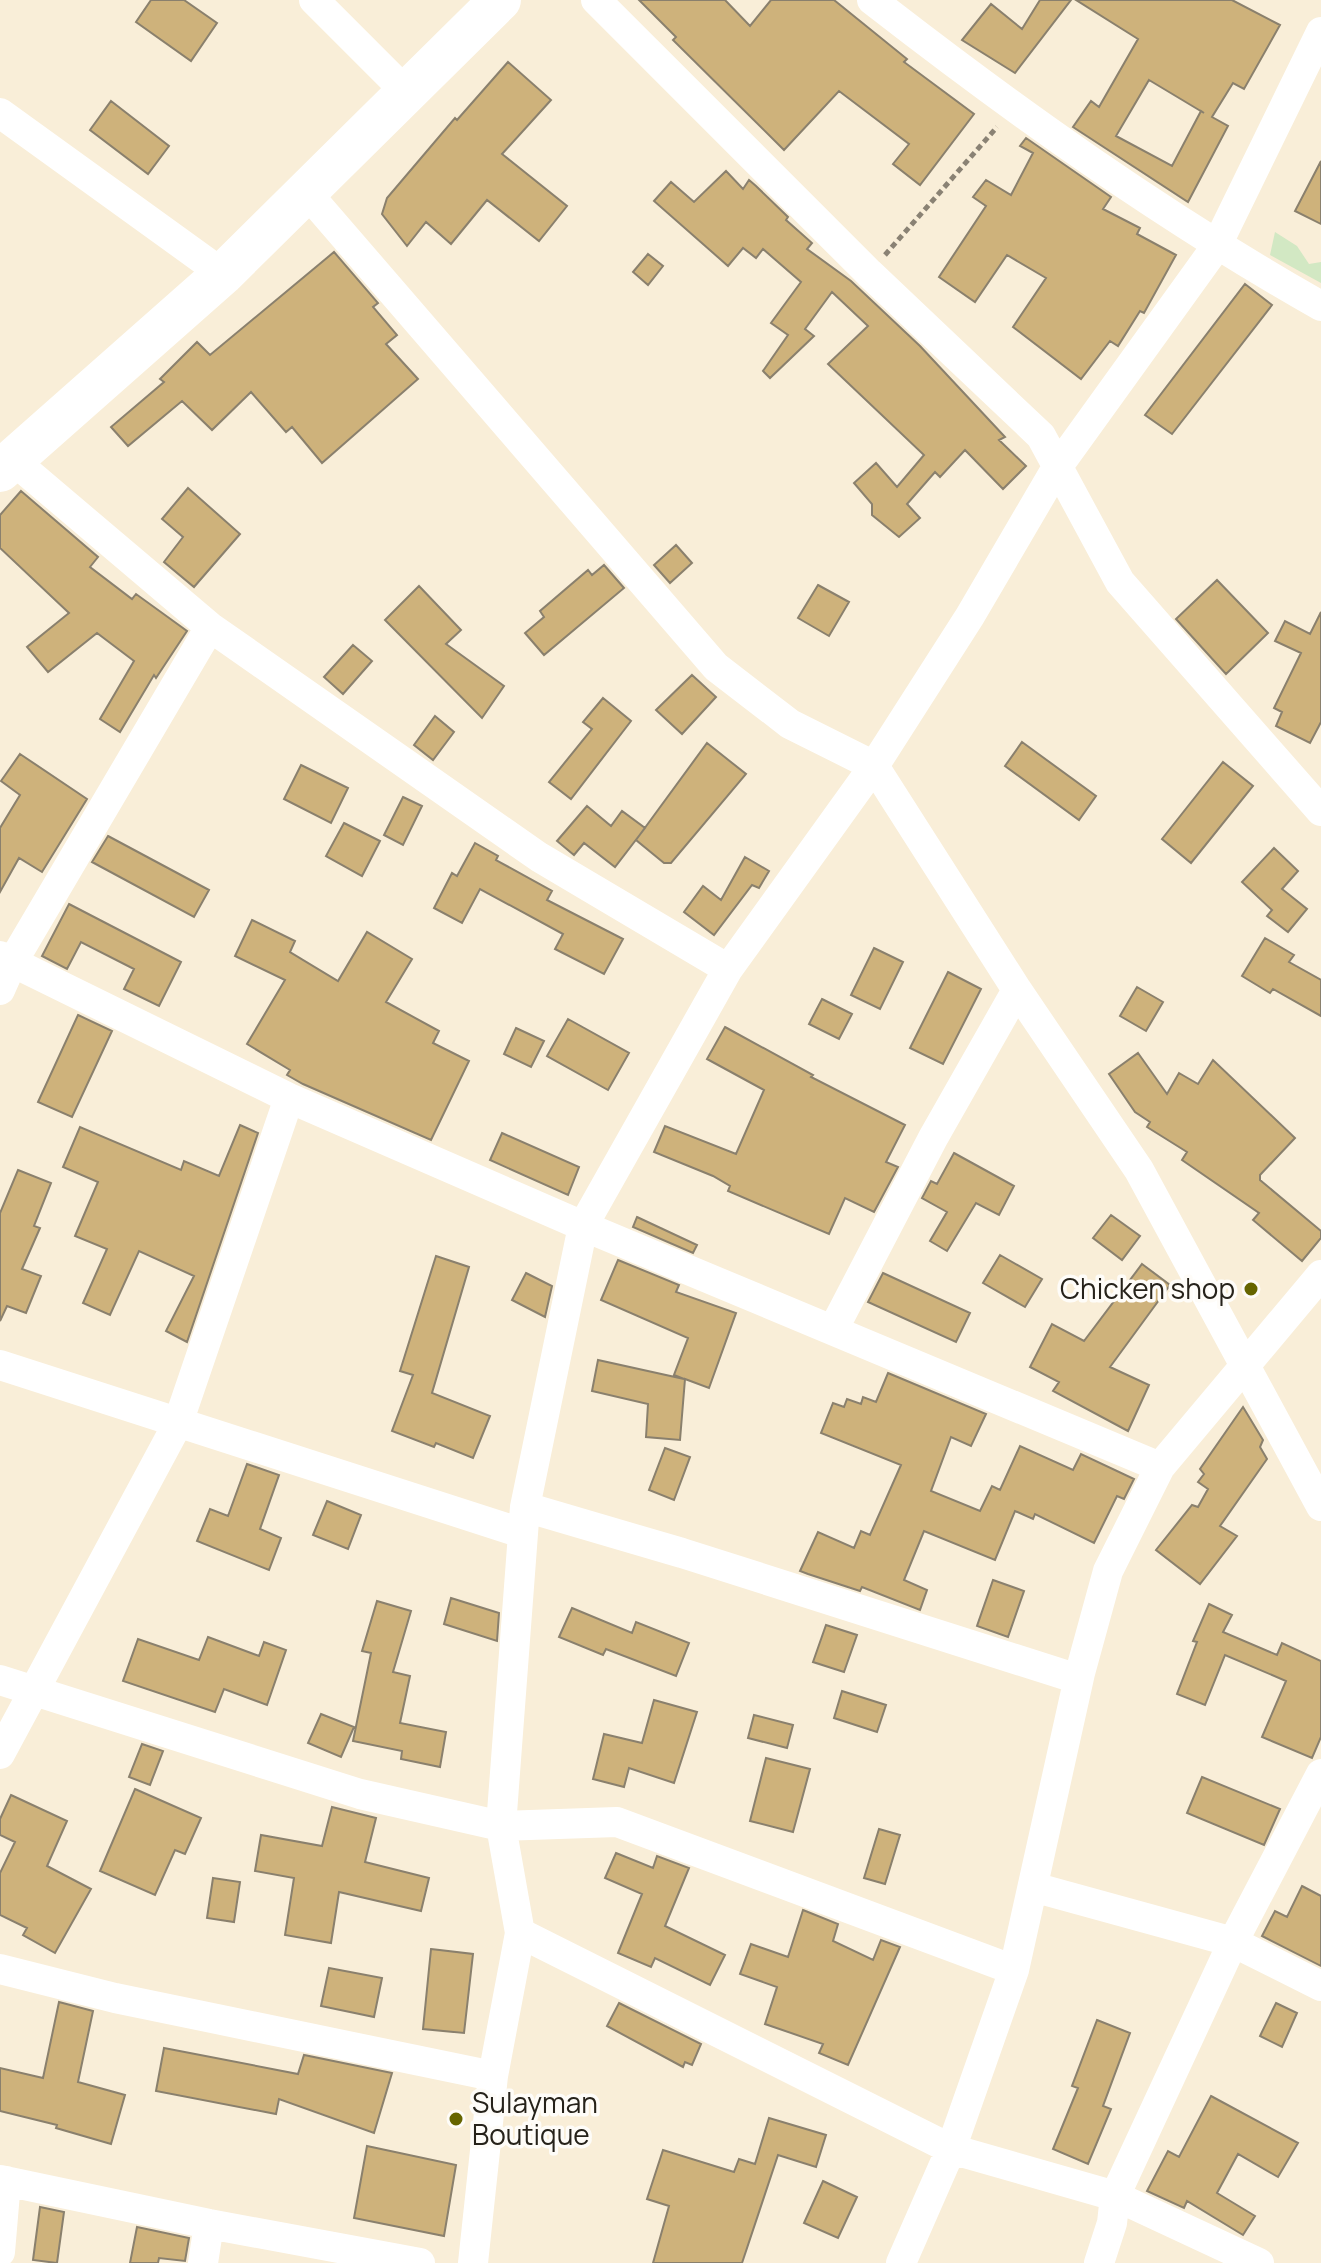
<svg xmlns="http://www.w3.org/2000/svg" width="1321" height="2263" viewBox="0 0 1321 2263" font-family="Manrope,sans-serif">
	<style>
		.green { fill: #d2e8c3 }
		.building { fill: #ceb27b; stroke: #8a806d; stroke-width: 2; fill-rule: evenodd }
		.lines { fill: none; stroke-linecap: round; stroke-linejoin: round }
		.path { stroke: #8a8274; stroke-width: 5; stroke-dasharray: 6 4; stroke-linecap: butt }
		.street { stroke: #fff; stroke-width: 30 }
		.secondary { stroke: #fff; stroke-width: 42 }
		.poi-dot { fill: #666500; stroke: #fefcf8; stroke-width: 3 }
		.labels { text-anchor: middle; stroke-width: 7; stroke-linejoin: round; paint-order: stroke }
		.poi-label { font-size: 28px; fill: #26221a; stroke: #fefcf8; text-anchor: end }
	</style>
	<rect width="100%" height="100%" fill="#f9eed8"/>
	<path class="green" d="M1275 232 1297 246 1309 264 1321 262V283L1270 255Z"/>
	<path class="building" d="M151 0H184L217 23 191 61 136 22Z
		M639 0H725L750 26 771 0H834L907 59 904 62 974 114 920 185 893 164 909 144 839 91 784 150 673 40 676 37Z
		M1040 0H1071L1015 73 962 40 991 4 1022 29Z
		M1076 0H1232L1280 25 1244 89 1233 83 1212 117 1228 126 1188 202 1073 127 1091 101 1099 107 1138 39ZM1149 80 1204 113 1201 111 1172 166 1116 136Z
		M508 62 551 100 502 154 567 206 539 241 487 200 451 244 426 222 407 246 382 214 387 198 455 118 457 120Z
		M111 101 169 146 148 174 90 130Z
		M1026 138 1111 197 1103 209 1140 228 1137 234 1176 255 1144 313 1140 311 1118 346 1110 341 1081 379 1013 327 1046 278 1007 255 975 302 939 277 986 206 973 197 986 180 1011 195 1033 153 1020 146Z
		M1321 161V224L1295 211Z
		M726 171 743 189 749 180 756 186 788 217 786 220 812 243 807 249 851 281 920 346 1005 437 999 440 1026 466 1003 489 965 450 940 477 935 472 907 504 920 518 899 537 872 515V504L854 483 876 463 897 487 924 455 828 364 868 326 832 292 805 329 814 336 770 378 763 371 788 335 771 323 801 282 763 249 756 258 743 248 728 266 654 201 671 182 694 202Z
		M334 252 378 303 373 307 397 335 386 344 418 379 322 463 292 427 286 432 251 392 212 430 182 401 128 446 111 427 164 382 160 379 197 342 210 355Z
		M648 254 663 266 648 285 633 272Z
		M1245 284 1272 305 1172 434 1145 415Z
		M188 488 240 534 194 587 164 562 183 537 162 519Z
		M21 491 98 557 90 567 132 599 136 594 187 631 156 678 154 675 120 732 100 719 134 661 97 633 48 672 27 647 69 613 0 548V515Z
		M676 545 692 563 670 583 654 565Z
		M604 565 624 588 544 655 525 633 544 617 540 611 588 570 592 575Z
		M1217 580 1268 633 1226 674 1176 619Z
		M818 585 849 602 829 636 798 618Z
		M419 586 461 630 446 644 504 686 482 718 385 620Z
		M1321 612V722L1310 743 1276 726 1282 712 1274 708 1301 653 1275 641 1285 621 1310 634Z
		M353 645 372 661 343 694 324 677Z
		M692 675 716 697 682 734 656 710Z
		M603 698 631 721 571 799 549 782 592 729 583 722Z
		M435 716 454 732 433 760 414 745Z
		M1022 742 1096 796 1079 820 1005 766Z
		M707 743 746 774 671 863H664L636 840Z
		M20 754 87 799 42 872 19 858 0 892V828L20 795 1 781Z
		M1223 762 1253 786 1191 863 1162 839Z
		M301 765 348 788 331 823 284 799Z
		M403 797 422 806 403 845 384 835Z
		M587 806 611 826 622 811 645 828 615 867 584 843 574 855 557 841Z
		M344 823 380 841 362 876 326 856Z
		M108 836 209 890 194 917 92 862Z
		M475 843 498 856 496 860 552 891 547 900 623 939 604 974 555 949 563 934 480 889 462 923 434 908 452 873 457 876Z
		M1274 848 1298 871 1282 889 1307 909 1288 932 1267 916 1272 910 1242 882Z
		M745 857 769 871 759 888 752 885 714 935 684 912 703 886 721 900Z
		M69 904 181 962 159 1006 124 989 134 969 81 942 67 969 42 956Z
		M252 920 295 941 290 952 338 981 367 932 412 959 386 1002 439 1031 433 1043 469 1061 431 1140 303 1084 287 1075 290 1070 247 1044 285 980 235 956Z
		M1265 938 1294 955 1289 962 1321 980V1016L1273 989 1270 993 1242 976Z
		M874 948 903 962 880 1009 851 995Z
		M948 972 981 989 943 1064 910 1048Z
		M1137 987 1163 1002 1146 1031 1120 1016Z
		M822 999 852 1014 839 1039 809 1024Z
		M78 1015 112 1031 72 1117 38 1102Z
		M568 1019 629 1053 608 1090 547 1056Z
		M725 1027 813 1075 811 1077 905 1125 886 1162 898 1167 874 1212 845 1198 829 1234 728 1191 730 1186 713 1176 654 1152 665 1126 736 1154 764 1090 707 1059Z
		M516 1028 544 1041 531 1067 504 1054Z
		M1138 1053 1167 1094 1179 1073 1198 1084 1213 1060 1295 1138 1260 1175V1180L1321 1231V1238L1302 1261 1253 1220 1259 1213 1182 1160 1187 1152 1147 1127 1150 1122 1135 1112 1109 1074Z
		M240 1125 258 1133 187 1342 166 1331 194 1276 139 1251 110 1315 83 1303 107 1249 75 1236 98 1182 63 1167 80 1127 181 1170 184 1161 219 1176Z
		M502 1133 579 1167 568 1195 490 1160Z
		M954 1153 1014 1186 999 1215 976 1203 947 1251 930 1241 947 1212 922 1198 931 1181 937 1184Z
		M18 1170 51 1183 34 1226 40 1228 22 1269 41 1276 26 1313 7 1306 0 1321V1213Z
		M1111 1215 1140 1236 1122 1260 1093 1238Z
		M637 1217 697 1245 693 1253 633 1227Z
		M1000 1255 1042 1279 1025 1307 983 1283Z
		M436 1256 469 1267 432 1393 490 1416 473 1458 436 1443 434 1447 392 1431 413 1375 400 1371Z
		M618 1260 679 1285 676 1292 736 1313 709 1388 685 1379 680 1440 646 1437 648 1404 592 1391 598 1360 684 1379 674 1375 688 1338 601 1300Z
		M1142 1264 1170 1285 1110 1367 1149 1385 1128 1431 1053 1391 1059 1382 1030 1367 1052 1324 1084 1341Z
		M526 1273 552 1286 545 1317 512 1300Z
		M883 1273 970 1313 956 1342 868 1302Z
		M888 1373 986 1414 971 1446 951 1437 931 1491 980 1511 992 1486 1000 1490 1020 1446 1073 1470 1081 1454 1134 1479 1124 1499 1117 1496 1094 1543 1035 1514 1033 1519 1015 1511 995 1560 924 1531 904 1580 927 1590 920 1610 862 1587 860 1591 808 1574 800 1571 818 1532 854 1548 861 1531 870 1535 901 1465 821 1433 833 1403 844 1407 847 1399 861 1404 863 1397 876 1402Z
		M1243 1407 1263 1440 1260 1447 1267 1459 1220 1526 1237 1536 1200 1584 1156 1550 1192 1505 1198 1507 1208 1489 1198 1482 1204 1474 1200 1469Z
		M665 1448 690 1457 674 1500 649 1490Z
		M247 1464 279 1475 260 1529 281 1538 269 1570 197 1541 210 1509 228 1516Z
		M327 1501 361 1515 348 1549 313 1535Z
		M993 1580 1024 1591 1008 1637 977 1626Z
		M451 1598 499 1613 497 1641 444 1624Z
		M377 1601 411 1611 393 1672 410 1676 400 1723 446 1732 440 1767 401 1759 402 1751 353 1741 371 1653 362 1651Z
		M1209 1604 1232 1615 1223 1632 1277 1655 1282 1643 1321 1661V1737L1312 1758 1262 1737 1286 1681 1225 1655 1205 1705 1177 1694 1197 1642 1193 1641Z
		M572 1608 632 1633 636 1622 689 1643 676 1676 606 1649 603 1655 559 1637Z
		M826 1625 857 1635 844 1672 813 1662Z
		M208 1637 259 1656 264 1642 286 1650 267 1705 224 1689 215 1712 123 1681 138 1639 199 1660Z
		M842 1691 886 1705 877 1732 834 1718Z
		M654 1700 697 1712 674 1783 629 1768 624 1787 593 1779 604 1734 642 1743Z
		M321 1714 354 1727 341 1757 308 1743Z
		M754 1715 793 1725 787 1748 748 1738Z
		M142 1744 163 1751 150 1785 129 1777Z
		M766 1758 810 1769 793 1832 750 1821Z
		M1202 1777 1280 1809 1264 1845 1187 1813Z
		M135 1789 201 1818 185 1854 175 1850 155 1895 100 1871Z
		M11 1795 67 1821 47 1866 91 1889 55 1953 23 1935 27 1928 0 1915V1873L15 1842 0 1835V1819Z
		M332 1807 376 1818 365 1862 429 1878 421 1911 339 1892 331 1943 285 1935 294 1878 255 1871 261 1835 322 1846Z
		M879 1829 900 1835 885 1884 864 1878Z
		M616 1853 653 1868 657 1856 689 1868 665 1926 725 1955 710 1985 655 1958 651 1967 618 1953 642 1894 605 1878Z
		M213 1878 240 1882 234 1922 207 1918Z
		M1302 1886 1321 1896V1966L1262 1936 1275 1911 1287 1917Z
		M803 1910 838 1924 833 1941 873 1960 881 1940 900 1947 848 2065 819 2053 823 2044 765 2024 777 1987 740 1974 751 1944 788 1957Z
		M431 1949 473 1954 464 2033 423 2029Z
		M329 1968 382 1978 374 2017 321 2006Z
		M59 2002 93 2011 78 2082 125 2095 111 2144 56 2128 57 2125 0 2111V2068L43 2078Z
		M619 2003 701 2044 692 2065 685 2062 683 2067 607 2026Z
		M1276 2003 1297 2013 1282 2047 1260 2036Z
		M1097 2020 1130 2033 1103 2106 1111 2109 1088 2164 1053 2149 1078 2088 1072 2086Z
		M164 2048 298 2074 304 2055 392 2073 374 2133 279 2099 276 2114 156 2091Z
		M1211 2096 1298 2143 1278 2177 1238 2154 1217 2193 1255 2216 1243 2235 1187 2201 1184 2208 1147 2191 1168 2151 1179 2157Z
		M769 2118 826 2135 816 2167 778 2155 742 2263H653L669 2206 647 2199 663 2150 734 2172 739 2159 755 2164Z
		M367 2146 456 2165 444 2236 354 2218Z
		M823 2181 857 2197 838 2238 804 2223Z
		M40 2207 64 2212 57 2263 33 2260Z
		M137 2227 189 2238 185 2261 159 2258 158 2263H130Z"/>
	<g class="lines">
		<path class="path" d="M885 255 997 127"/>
		<path class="street" d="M314 0 407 93
			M596 0 869 273 1041 436 1120 582 1321 811
			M872 0C1016 112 1162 216 1321 306
			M0 113 223 274
			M307 193 716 667 790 724 874 766 1017 990 1139 1170 1321 1506
			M13 460 210 627 539 857 728 969
			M0 956 289 1098 583 1226 1160 1467
			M0 990 12 963 210 627
			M834 1328 933 1138 1017 990
			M0 1365 522 1533
			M525 1507 682 1553 1078 1679
			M0 1680 360 1794 501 1826 617 1822 1014 1970
			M0 1754 178 1423 289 1098
			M1033 1887 1233 1942 1321 1986
			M520 1933 951 2149 1115 2196 1259 2263
			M0 1969 115 1998 493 2076
			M0 2180 209 2224 420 2263
			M0 2252 6 2181
			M203 2263 209 2224
			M473 2263 493 2076 520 1933 501 1826 525 1507 583 1226 728 969 874 766 970 616 1056 469 1216 247 1321 32
			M901 2263 951 2149 1014 1970 1080 1673 1108 1571 1160 1467 1321 1275
			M1099 2263 1112 2223 1115 2196 1233 1942 1321 1774"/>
		<path class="secondary" d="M0 471 223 274 500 0"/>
	</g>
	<g class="poi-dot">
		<circle cx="1251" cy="1289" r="8"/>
		<circle cx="456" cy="2119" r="8"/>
	</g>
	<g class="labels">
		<g class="poi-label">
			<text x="1235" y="1299">Chicken shop</text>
			<text x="472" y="2113" text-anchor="start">Sulayman<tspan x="472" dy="32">Boutique</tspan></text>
		</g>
	</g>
</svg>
